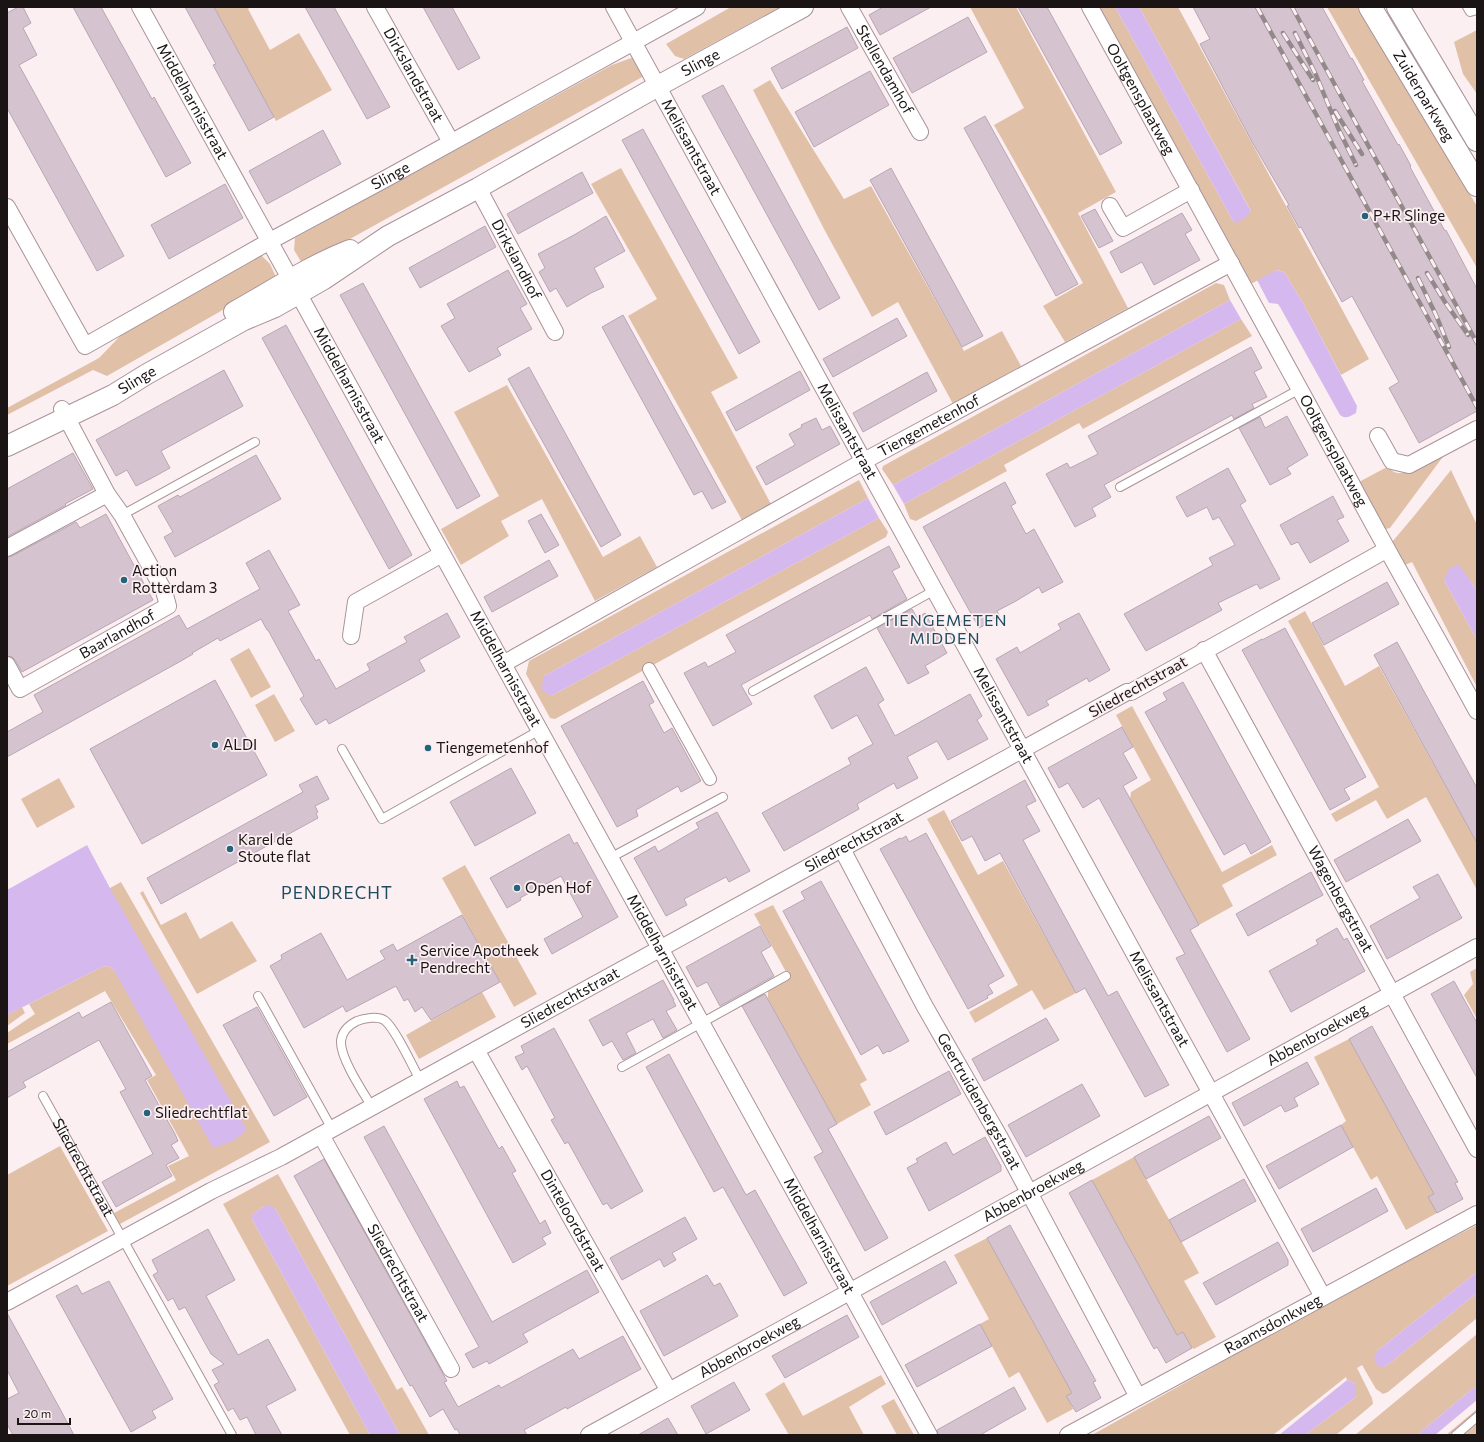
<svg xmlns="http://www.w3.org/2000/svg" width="1484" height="1442" viewBox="0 0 1484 1442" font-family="Commissioner,sans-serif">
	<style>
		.green { fill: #e1c0a8 }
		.water { fill: #d5b8ee }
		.building { fill: #d5c4d0; stroke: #b8a7b3 }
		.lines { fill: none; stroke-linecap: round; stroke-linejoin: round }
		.service-casing { stroke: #a89398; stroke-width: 10 }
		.pedestrian-casing { stroke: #a89398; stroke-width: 14 }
		.minor-casing { stroke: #a89398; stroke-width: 18 }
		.tertiary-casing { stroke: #a89398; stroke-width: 22 }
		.secondary-casing { stroke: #a89398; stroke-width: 24 }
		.service { stroke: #fff; stroke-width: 8 }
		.pedestrian { stroke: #fff; stroke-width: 12 }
		.minor { stroke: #fff; stroke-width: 16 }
		.tertiary { stroke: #fff; stroke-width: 20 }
		.secondary { stroke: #fff; stroke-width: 22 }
		.rail-casing { stroke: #93898b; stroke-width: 4.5 }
		.rail { stroke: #fceff2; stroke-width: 3; stroke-dasharray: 9; stroke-linecap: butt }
		.poi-dot { fill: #25637a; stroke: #fceff2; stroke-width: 1.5 }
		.labels { text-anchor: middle; stroke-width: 3.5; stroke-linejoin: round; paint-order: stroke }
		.street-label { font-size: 15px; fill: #1b1415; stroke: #fceff2 }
		.poi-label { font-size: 15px; fill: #1b1415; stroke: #fceff2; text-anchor: start }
		.neighbourhood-label { font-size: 16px; letter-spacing: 1px; fill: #1c4c5e; stroke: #fceff2 }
		.quarter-label { font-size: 17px; letter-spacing: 1px; fill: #1c4c5e; stroke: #fceff2 }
	</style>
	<rect width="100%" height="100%" fill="#fceff2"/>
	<path class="green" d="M214 7H251L248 9 270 50 299 33 332 90 276 121Z
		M731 7H780L684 59 675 56 666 44Z
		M970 7H1016L1116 192 1078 213 1128 308 1065 342 1043 306 1083 283 994 125 1024 108Z
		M1096 7H1115L1233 221 1251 211 1139 7H1178L1369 359 1341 375 1303 303 1284 272 1277 270 1249 285Z
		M1327 7H1357L1477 206V268Z
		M1477 30V94L1463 74 1454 42Z
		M634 57 644 76 303 265 294 250 295 238 612 65Z
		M770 80 844 199 871 186 964 351 1002 331 1021 366 953 404 898 302 872 317 824 229 753 90Z
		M621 168 738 378 711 392 772 506 743 522 628 316 657 299 591 184Z
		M261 255 270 264 277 279 107 376 93 370 7 415V408L99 358 127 329 140 321Z
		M1216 283 1224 285 1230 300 893 485 882 469 883 466Z
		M1241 319 1252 336 1083 429 1079 423 1004 465 1007 471 916 521 910 519 904 504Z
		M507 385 603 557 640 536 657 567 595 601 542 499 501 521 509 536 461 565 441 529 499 496 454 412Z
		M1445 454 1390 528 1386 529 1382 527 1357 483 1387 467C1391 470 1395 474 1401 473 1411 473 1435 459 1445 454Z
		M1451 470 1477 525V592L1471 581 1444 580 1477 640V687L1412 562 1405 565 1392 542 1414 516Z
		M859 480 868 498 544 676 551 696 879 518 888 532 886 537 555 719 550 718 526 674 529 661Z
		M1305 611 1345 686 1379 666 1477 843V890L1426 797 1387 819 1376 800 1336 822 1331 814 1379 787 1288 621Z
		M249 648 271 687 251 698 230 659Z
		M274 694 295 731 275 742 255 705Z
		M1132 706 1222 872 1272 845 1277 855 1222 885 1233 906 1199 925 1130 800 1131 792 1151 780 1116 715Z
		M59 778 75 807 37 828 21 799Z
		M944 810 978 875 1003 861 1076 993 1044 1010 1032 990 975 1023 969 1012 1018 985 927 819Z
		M465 865 537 994 514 1007 442 878Z
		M121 882 270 1142 120 1224 114 1213 176 1180 168 1166 189 1156 147 1080 156 1075 105 991 7 1044V1033L35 1014 29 1004 102 967 108 966 114 970 110 888Z
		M143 891 161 925 186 912 200 939 232 921 257 961 197 994 140 893Z
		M773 905 867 1080 860 1084 871 1105 837 1124 768 999V991L790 979 754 914Z
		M1477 968V1019L1464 995 1473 984 1470 972Z
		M482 992 496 1017 419 1059 406 1035Z
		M22 1007 25 1013 7 1026V1015Z
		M1349 1039 1434 1194 1429 1197 1437 1213 1406 1230 1377 1176 1371 1180 1341 1125 1346 1121 1314 1057Z
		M60 1146 108 1231 7 1286V1175Z
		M1134 1157 1199 1273 1184 1281 1216 1337 1194 1349 1192 1348 1183 1332 1177 1335 1092 1180Z
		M278 1174 397 1390 402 1387 429 1435H400L275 1208 263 1207 252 1215V1219L370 1435H350L223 1204Z
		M1477 1225V1272L1377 1351 1385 1367 1477 1293V1318L1388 1392 1383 1394 1376 1389 1362 1365 1357 1368 1372 1398 1373 1404 1336 1435H1305L1356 1397V1384L1347 1380 1346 1377 1273 1435H1092L1332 1300Z
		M987 1238 1072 1393 1067 1396 1073 1409 1047 1423 1019 1372 1009 1378 980 1324 989 1319 954 1255Z
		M1477 1334V1385L1417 1435H1355Z
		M881 1375 886 1384 849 1407 864 1435H789L765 1394 784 1382 803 1416Z
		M894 1399 914 1435H897L881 1406Z
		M1477 1409V1435H1446Z"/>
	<path class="water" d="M1115 7H1139L1248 206 1251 211 1245 218 1236 223 1233 221Z
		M1277 270 1284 272 1303 303 1357 406 1356 413C1350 416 1346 420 1340 415L1280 307 1278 304 1269 303 1257 280Z
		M1230 300 1241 319 904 504 893 485Z
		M868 498 879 518 551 696 541 689 544 676Z
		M1458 564 1471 581 1477 592V640L1444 580 1449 569Z
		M87 845 110 888 247 1130 233 1141 213 1148 114 970 108 966 102 967 7 1015V890Z
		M268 1205 275 1208 400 1435H370L252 1219V1215C257 1211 262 1207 268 1205Z
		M1477 1272V1293L1385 1367 1377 1366 1374 1359 1377 1351Z
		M1347 1380 1356 1384V1397L1305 1435H1279Z
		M1477 1385V1400L1435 1435H1417Z"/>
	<path class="building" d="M18 7H23L31 23 23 28 37 55 19 65 124 256 97 271 7 108V13Z
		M73 7H101L152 99 154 97 191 163 166 177Z
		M185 7H214L274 117 249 131 213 65 216 64Z
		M305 7H334L390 107 367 119Z
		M423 7H452L480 58 458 70Z
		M883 7H931L880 35 869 15Z
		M1018 7H1047L1122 143 1100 155Z
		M1193 7H1322L1351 59 1352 58 1364 80 1362 81 1398 145 1399 144 1411 166 1410 167 1445 231 1446 230 1477 289V411L1419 443 1389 388 1399 382 1352 296 1342 302 1301 227 1299 228 1287 206 1289 205 1252 142 1200 44 1210 39Z
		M968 17 987 52 912 93 893 58Z
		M847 27 858 48 782 89 771 68Z
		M870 71 889 105 814 147 795 112Z
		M723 85 840 298 819 310 702 96Z
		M985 116 1078 284 1056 296 964 128Z
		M643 129 760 342 739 354 622 140Z
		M323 130 341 164 267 204 249 171Z
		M891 168 983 336 962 347 870 180Z
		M582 172 593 193 518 234 507 214Z
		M225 184 243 218 169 259 151 225Z
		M1095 209 1113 241 1099 248 1081 216Z
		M1182 213 1192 230 1185 234 1200 260 1154 285 1142 262 1121 273 1110 252Z
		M606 216 625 251 594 268 604 287 591 293 567 307 556 288 550 292 539 272 545 268 538 254 574 235Z
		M485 226 496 247 420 288 409 268Z
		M508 270 527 304 520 308 532 329 497 348 501 355 469 372 441 326 455 318 447 304Z
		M363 283 480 496 457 509 340 295Z
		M623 315 726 502 712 509 702 491 694 495 602 327Z
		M897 318 907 336 833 377 823 359Z
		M286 325 412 555 389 569 262 338Z
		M1251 347 1262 368 1254 372 1267 397 1252 404 1254 408 1234 419 1232 415 1104 485 1111 497 1092 508 1096 516 1075 527 1046 474 1067 463 1070 468 1098 454 1088 436Z
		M529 367 621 535 601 547 508 379Z
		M224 370 243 406 161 451 170 468 150 479 136 486 127 470 116 476 96 440Z
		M800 371 810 390 736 431 726 412Z
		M927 372 937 391 863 432 853 413Z
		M1287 416 1308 455 1287 468 1291 474 1270 485 1239 428 1260 417 1265 428Z
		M816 418 822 430 830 426 840 444 766 485 756 467 795 445 789 434 802 427 801 425Z
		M73 453 93 489 65 504 66 505 7 537V489Z
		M256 455 281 499 175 557 164 537 173 532 158 506 178 495 180 497Z
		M1228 468 1246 501 1240 505 1280 579 1260 589 1257 584 1218 603 1222 610 1146 651 1124 614 1213 565 1209 558 1235 545 1219 517 1213 520 1207 507 1187 517 1176 497Z
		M1005 482 1016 503 1011 506 1026 534 1034 529 1063 582 1042 593 1039 587 1016 601 997 611 1000 617 979 628 923 527Z
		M1333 496 1344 517 1337 520 1349 541 1310 563 1298 542 1291 545 1280 525Z
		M106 514 153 600 22 672 15 660 12 657 7 656V557L12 556 76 522 80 528Z
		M541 514 559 545 545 553 528 521Z
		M889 546 900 567 892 571 907 599 872 619 870 615 741 685 752 704 713 726 684 673 705 662 708 667 736 652 726 635Z
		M269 550 300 605 288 611 316 661 319 659 336 689 370 670 367 664 407 642 404 637 447 613 460 637 419 660 425 671 329 724 326 719 316 725 300 699 304 696 268 630H267L261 619 220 641 218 638 192 653 193 654 181 661 7 757V732L43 712 34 695 179 615 187 629 260 589 246 563Z
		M549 560 558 576 492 612 484 597Z
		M1387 582 1399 604 1324 645 1312 623Z
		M912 609 917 618 925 613 947 653 925 666 929 673 908 684 877 628Z
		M1079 613 1110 670 1089 682 1087 678 1046 701 1049 705 1028 716 996 659 1017 647 1020 653 1061 629 1058 624Z
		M1285 628 1366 777 1344 789 1350 799 1330 810 1242 650 1262 639V640Z
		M1397 642 1477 788V843L1374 655Z
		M866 667 884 700 878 704 895 736 970 694 982 716 977 720 988 739 948 760 937 741 907 757 918 778 897 789 894 783 857 804 859 809 784 851 762 813 851 764 848 758 873 744 857 715 832 729 814 696Z
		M215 680 267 775 142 844 90 749Z
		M643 681 654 702 649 705 664 733 672 728 701 781 681 792 678 786 636 810 638 816 617 827 561 726Z
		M1183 682 1271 842 1251 854 1245 843 1224 855 1145 712 1167 700 1163 693Z
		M1122 727 1133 747 1123 753 1137 778 1123 786 1199 925 1190 930 1250 1039 1227 1052 1176 958 1185 954 1099 798 1083 808 1068 783 1059 788 1048 768Z
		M511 768 536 813 475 846 450 802Z
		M317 776 329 799 315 806 318 812 316 813 318 818 161 904 147 878 303 792 299 785Z
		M1025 780 1036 801 1026 806 1040 831 1023 840 1108 996 1117 991 1169 1085 1145 1097 1085 988 1076 993 1000 853 985 861 972 836 962 841 951 821Z
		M717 812 750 871 729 882 726 877 684 899 687 905 666 916 634 858 655 846 658 852 699 828 696 823Z
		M1408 819 1421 841 1346 882 1334 860Z
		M926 833 1004 976 988 985 993 993 987 996 988 998 968 1009 880 849 900 838 901 839 906 836 909 842Z
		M569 834 574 844 577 842 618 917 552 954 544 939 583 917 561 876 520 898 521 900 507 908 490 878Z
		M1311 872 1323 895 1248 936 1236 914Z
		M1438 874 1462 918 1387 959 1370 926 1420 898 1413 887Z
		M821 881 909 1041 889 1052 888 1051 883 1054 878 1045 861 1055 783 911 805 899 801 892Z
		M462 915 500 982 431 1020 422 1007 415 1012 408 999 404 1001 396 986 346 1012 343 1006 304 1028 270 966 282 959 281 955 321 933 347 980 385 959 380 951 393 944 397 951Z
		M760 926 771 946 761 952 774 976 720 1006 707 982 697 987 686 967Z
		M1337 928 1344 940 1347 938 1365 971 1291 1012 1269 971 1318 944 1316 940Z
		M663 980 674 1000H673L676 1006 666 1011 677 1030 663 1038 653 1019 626 1033 636 1053 623 1060 612 1041 603 1046 589 1020Z
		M1454 981 1477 1023V1078L1431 994Z
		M765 994 837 1124 828 1129 888 1238 865 1251 814 1157 823 1152 742 1006Z
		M111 1002 152 1076 145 1080 175 1134 178 1141 171 1145 179 1158 166 1165 172 1176 116 1207 102 1182 153 1154 120 1092 126 1089 99 1040 23 1082 26 1087 7 1098V1052L79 1012 82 1018Z
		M257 1007 307 1097 274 1116 223 1025Z
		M1046 1018 1059 1040 984 1081 972 1059Z
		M1372 1026 1458 1182 1455 1183 1463 1199 1437 1213 1428 1197 1434 1194 1349 1039Z
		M554 1028 643 1191 611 1209 607 1203 603 1205 568 1142 565 1144 551 1120 555 1118 527 1066 522 1070 515 1057 524 1053 521 1046Z
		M669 1054 746 1195 755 1190 807 1283 784 1296 723 1187 714 1192 646 1067Z
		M1307 1062 1319 1084 1294 1098 1298 1106 1285 1112 1281 1105 1244 1126 1232 1103Z
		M949 1071 961 1094 886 1135 874 1112Z
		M457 1081 460 1088 464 1086 499 1149 502 1146 516 1171 512 1173 540 1224 545 1220 551 1233 542 1238 546 1244 513 1263 424 1099Z
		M1082 1084 1100 1116 1026 1157 1008 1125Z
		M1209 1116 1221 1138 1146 1179 1134 1157Z
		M1341 1125 1353 1147 1279 1189 1266 1166Z
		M384 1126 492 1322 587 1270 599 1292 523 1334 528 1342 489 1364 487 1361 473 1368 465 1354 479 1347 364 1137Z
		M985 1137 1001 1166V1171L929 1211 907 1168 918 1162 916 1159 946 1142 953 1155Z
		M324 1159 447 1381 444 1382 458 1407 499 1385 501 1388 573 1349 579 1359 623 1336 641 1369 567 1409 566 1407 524 1430 527 1435H460L457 1429 455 1430 443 1409 430 1417 412 1385 410 1386 294 1176Z
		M1244 1179 1256 1201 1181 1242 1169 1220Z
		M1092 1180 1177 1335 1183 1332 1192 1348 1166 1363 1157 1347 1154 1349 1069 1193Z
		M1376 1188 1388 1211 1313 1252 1301 1229Z
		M685 1217 697 1239 672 1253 676 1260 664 1267 660 1259 622 1280 610 1258Z
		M1010 1225 1096 1381 1093 1382 1101 1398 1076 1412 1066 1396 1072 1393 987 1238Z
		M208 1229 235 1280 206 1296 238 1355 268 1339 296 1390 266 1406 282 1435H256L247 1417 240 1420 233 1408 228 1411 214 1385 219 1382 212 1370 224 1364 211 1354 185 1307 179 1310 173 1298 168 1301 153 1275 158 1272 152 1260Z
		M1278 1242 1288 1260V1265L1216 1305 1203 1283Z
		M945 1261 957 1283 882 1325 870 1302Z
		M707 1275 714 1286 720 1283 738 1316 664 1356 640 1311Z
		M109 1281 173 1399 152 1411 156 1418 131 1432 56 1296 77 1285 82 1294Z
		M7 1313 59 1407 74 1435H13L7 1424V1399L19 1393 7 1370Z
		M847 1315 859 1337 785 1378 772 1356Z
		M980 1324 992 1346 917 1387 905 1365Z
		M734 1382 750 1410 706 1434 691 1406Z
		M1014 1387 1026 1409 980 1435H938L937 1430Z
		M668 1418 678 1435H638Z"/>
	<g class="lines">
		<defs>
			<g id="service">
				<path d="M1467 7 1470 12 1477 10"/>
				<path d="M1120 487 1300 389"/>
				<path d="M122 515 255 442"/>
				<path d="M753 691 935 590"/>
				<path d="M342 749 382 819 540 730"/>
				<path d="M610 858 723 797"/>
				<path d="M258 996 332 1129"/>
				<path d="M622 1067 786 976"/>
				<path id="s1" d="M43 1096 232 1435"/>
				<path d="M372 1107C363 1092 340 1058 341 1041 342 1031 349 1025 357 1021 364 1018 378 1016 384 1020 394 1026 414 1069 420 1080"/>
				<path d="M1456 1435 1477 1417"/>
			</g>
			<path id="pedestrian" d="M649 669 710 779"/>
			<g id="minor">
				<path id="s2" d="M140 7 929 1435"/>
				<path id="s3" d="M375 7 451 142"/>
				<path id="s4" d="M614 7 1323 1297"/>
				<path id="s5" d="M849 7 920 132"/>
				<path id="s6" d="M1090 7 1349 479C1390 557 1435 633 1477 711"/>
				<path id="s7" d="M478 188 555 332"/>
				<path d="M1110 206 1123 228 1191 190"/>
				<path id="s8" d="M7 207 85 346 270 241 387 178 697 7"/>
				<path d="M1378 436 1392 461 1409 465 1477 429"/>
				<path d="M7 548 107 494"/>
				<path d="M351 636 356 602 442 554"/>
				<path id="s9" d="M1204 650 1477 1149"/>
				<path id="s10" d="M503 664 864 461 1231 263"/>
				<path id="s11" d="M7 665 20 689 168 606 164 591 122 515 107 494 62 409"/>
				<path id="s12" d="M842 849 924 1005 1000 1138 1138 1397"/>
				<path id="s13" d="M476 1050 669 1391"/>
				<path id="s14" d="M321 1135 451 1369"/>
				<path id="s15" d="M7 1302 211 1191 281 1157 1127 692H1131L1386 550"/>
				<path id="s16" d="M589 1435 1477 947"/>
				<path id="s17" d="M1068 1435 1477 1214"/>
			</g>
			<g id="tertiary">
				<path d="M234 312C272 291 309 266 350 250"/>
				<path id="s18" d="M7 446 113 395 147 374 244 320 275 307 298 294 324 279 388 236 478 188 658 86 803 7"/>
			</g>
			<g id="secondary">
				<path id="s19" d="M1370 7 1477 185"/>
				<path d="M1398 7 1477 140"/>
			</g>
		</defs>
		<use href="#service" class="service-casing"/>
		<use href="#pedestrian" class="pedestrian-casing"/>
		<use href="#minor" class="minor-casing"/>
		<use href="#tertiary" class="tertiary-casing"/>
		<use href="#secondary" class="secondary-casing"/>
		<use href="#service" class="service"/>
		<use href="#pedestrian" class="pedestrian"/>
		<use href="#minor" class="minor"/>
		<use href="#tertiary" class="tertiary"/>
		<use href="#secondary" class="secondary"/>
		<defs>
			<path id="rail" d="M1257 7 1477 407
				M1292 7 1477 343
				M1283 33 1313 80
				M1295 33 1316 75 1338 128 1356 165
				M1335 111 1362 154
				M1427 273 1445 302 1468 335
				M1418 278 1436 315 1449 347"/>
		</defs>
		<use href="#rail" class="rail-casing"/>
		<use href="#rail" class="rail"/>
	</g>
	<g class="poi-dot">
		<circle cx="1365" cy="216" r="4"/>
		<circle cx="124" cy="580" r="4"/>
		<circle cx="215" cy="745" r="4"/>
		<circle cx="428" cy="748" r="4"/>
		<circle cx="230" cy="849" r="4"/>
		<circle cx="517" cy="888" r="4"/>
		<path d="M410 954h4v4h4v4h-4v4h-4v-4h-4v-4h4z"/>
		<circle cx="147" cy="1113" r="4"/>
	</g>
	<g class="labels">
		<g class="street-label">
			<text dy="5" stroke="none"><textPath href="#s18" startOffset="793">Slinge</textPath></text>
			<text dy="5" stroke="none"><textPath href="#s5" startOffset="72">Stellendamhof</textPath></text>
			<text dy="5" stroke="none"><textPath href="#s3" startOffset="78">Dirkslandstraat</textPath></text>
			<text dy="5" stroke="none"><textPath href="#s19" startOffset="104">Zuiderparkweg</textPath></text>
			<text dy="5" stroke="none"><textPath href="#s6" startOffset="105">Ooltgensplaatweg</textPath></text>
			<text dy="5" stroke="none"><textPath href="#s2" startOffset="108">Middelharnisstraat</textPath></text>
			<text dy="5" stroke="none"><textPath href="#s4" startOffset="160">Melissantstraat</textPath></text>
			<text dy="5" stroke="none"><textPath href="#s8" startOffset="509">Slinge</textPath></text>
			<text dy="5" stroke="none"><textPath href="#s7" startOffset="81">Dirkslandhof</textPath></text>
			<text dy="5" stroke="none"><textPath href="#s18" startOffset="146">Slinge</textPath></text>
			<text dy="5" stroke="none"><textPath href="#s2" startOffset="432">Middelharnisstraat</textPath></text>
			<text dy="5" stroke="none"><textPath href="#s10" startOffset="488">Tiengemetenhof</textPath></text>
			<text dy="5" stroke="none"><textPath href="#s4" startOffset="484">Melissantstraat</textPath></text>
			<text dy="5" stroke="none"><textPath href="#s6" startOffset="506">Ooltgensplaatweg</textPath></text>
			<text dy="5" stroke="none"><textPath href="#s11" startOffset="139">Baarlandhof</textPath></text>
			<text dy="5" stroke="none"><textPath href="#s2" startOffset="756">Middelharnisstraat</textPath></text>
			<text transform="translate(1138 687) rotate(-29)" y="5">Sliedrechtstraat</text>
			<text dy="5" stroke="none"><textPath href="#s4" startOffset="808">Melissantstraat</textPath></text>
			<text dy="5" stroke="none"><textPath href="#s15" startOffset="964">Sliedrechtstraat</textPath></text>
			<text dy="5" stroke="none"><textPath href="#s9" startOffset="284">Wagenbergstraat</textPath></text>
			<text dy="5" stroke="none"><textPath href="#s2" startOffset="1080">Middelharnisstraat</textPath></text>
			<text dy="5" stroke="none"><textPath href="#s15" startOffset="640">Sliedrechtstraat</textPath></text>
			<text dy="5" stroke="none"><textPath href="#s4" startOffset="1132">Melissantstraat</textPath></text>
			<text dy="5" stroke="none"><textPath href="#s16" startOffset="831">Abbenbroekweg</textPath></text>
			<text dy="5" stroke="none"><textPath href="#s12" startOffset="287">Geertruidenbergstraat</textPath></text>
			<text dy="5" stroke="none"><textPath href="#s1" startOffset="82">Sliedrechtstraat</textPath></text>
			<text dy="5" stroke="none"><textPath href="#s16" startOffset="507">Abbenbroekweg</textPath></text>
			<text dy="5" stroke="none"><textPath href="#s13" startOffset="196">Dinteloordstraat</textPath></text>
			<text dy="5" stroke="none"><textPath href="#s2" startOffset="1404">Middelharnisstraat</textPath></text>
			<text dy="5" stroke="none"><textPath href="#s14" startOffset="158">Sliedrechtstraat</textPath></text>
			<text dy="5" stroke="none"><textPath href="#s17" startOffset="233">Raamsdonkweg</textPath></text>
			<text dy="5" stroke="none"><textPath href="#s16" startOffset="183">Abbenbroekweg</textPath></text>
		</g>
		<g class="poi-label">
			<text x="1373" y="221">P+R Slinge</text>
			<text x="132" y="576">Action<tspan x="132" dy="17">Rotterdam 3</tspan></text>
			<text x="223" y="750">ALDI</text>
			<text x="436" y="753">Tiengemetenhof</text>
			<text x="238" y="845">Karel de<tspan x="238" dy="17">Stoute flat</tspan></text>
			<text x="525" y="893">Open Hof</text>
			<text x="420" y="956">Service Apotheek<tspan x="420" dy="17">Pendrecht</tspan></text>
			<text x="155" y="1118">Sliedrechtflat</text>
		</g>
		<g class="neighbourhood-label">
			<text x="945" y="626">TIENGEMETEN<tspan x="945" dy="18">MIDDEN</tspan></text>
		</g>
		<g class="quarter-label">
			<text x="337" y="899">PENDRECHT</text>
		</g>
	</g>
	<rect width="1484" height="1442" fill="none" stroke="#1b1415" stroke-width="16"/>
	<path d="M18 1418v6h52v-6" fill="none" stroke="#1b1415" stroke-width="2"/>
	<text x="24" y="1418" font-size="12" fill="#1b1415" stroke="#fceff2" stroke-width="3" paint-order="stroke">20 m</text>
</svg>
